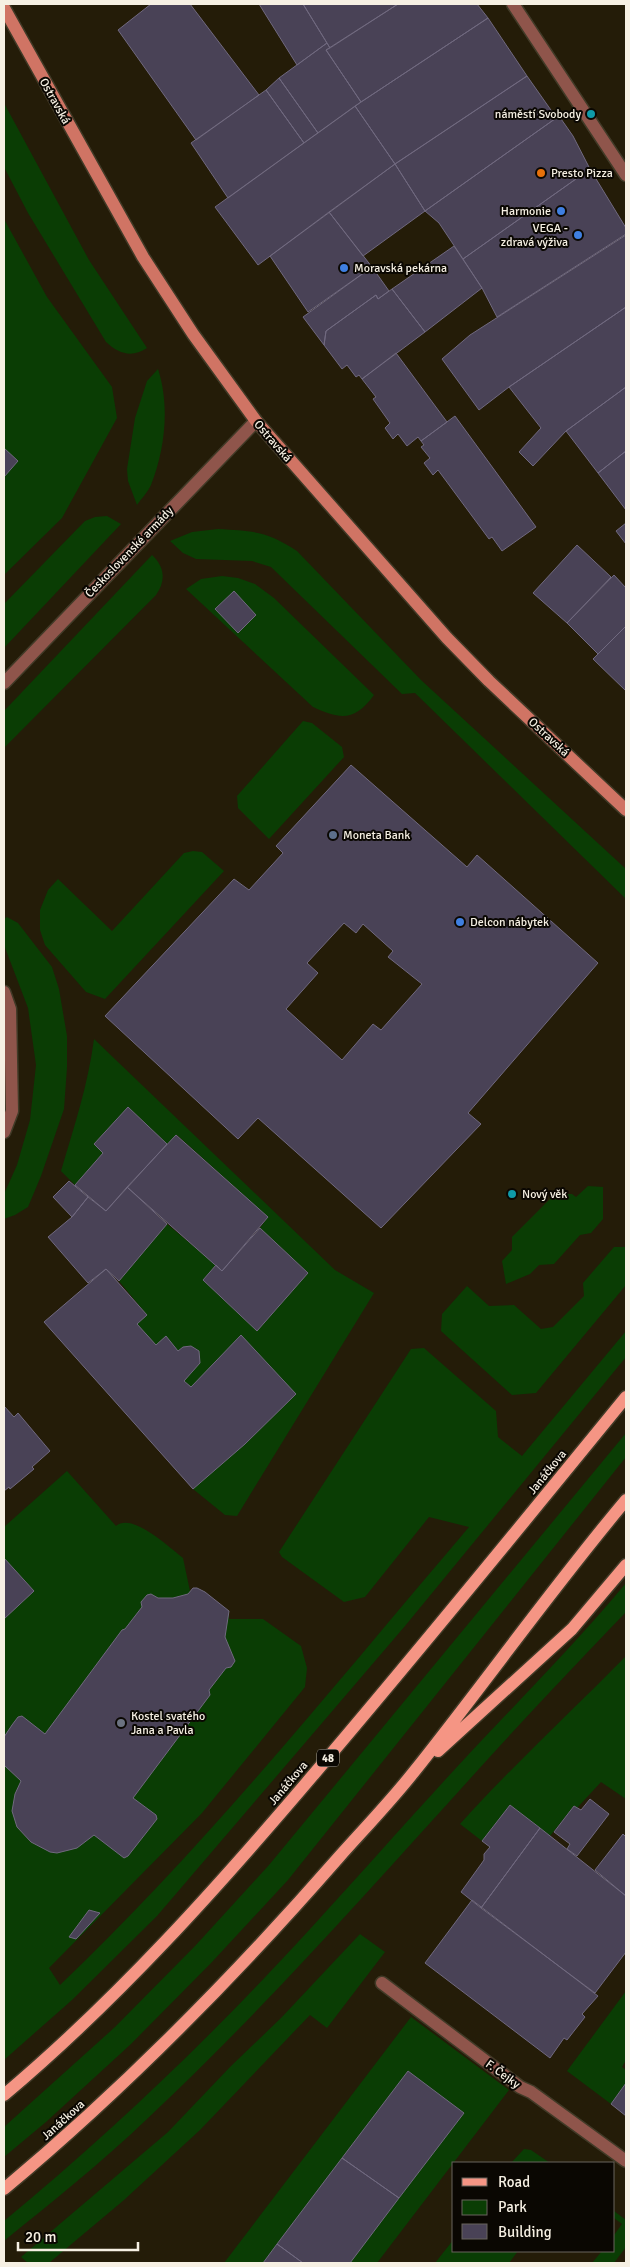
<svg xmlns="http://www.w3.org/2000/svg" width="630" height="2267" viewBox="0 0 630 2267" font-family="Signika,sans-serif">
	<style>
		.green { fill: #0a3d04 }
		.building { fill: #494256; stroke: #70697f; fill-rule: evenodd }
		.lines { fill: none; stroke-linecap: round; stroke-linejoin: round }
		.street-casing { stroke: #413a27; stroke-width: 15 }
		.secondary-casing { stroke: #413a27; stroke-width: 15 }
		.primary-casing { stroke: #413a27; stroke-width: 15 }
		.street { stroke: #8f554b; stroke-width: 12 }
		.secondary { stroke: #d07464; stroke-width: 12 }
		.primary { stroke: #f59584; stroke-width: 12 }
		.culture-dot { fill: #0f9aa8; stroke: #0a0702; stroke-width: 2 }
		.food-dot { fill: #e8710a; stroke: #0a0702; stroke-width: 2 }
		.shop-dot { fill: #3f7fe0; stroke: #0a0702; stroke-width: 2 }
		.service-dot { fill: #5c6f8a; stroke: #0a0702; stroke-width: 2 }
		.worship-dot { fill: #6b7280; stroke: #0a0702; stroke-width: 2 }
		.labels { text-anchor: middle; stroke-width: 4; stroke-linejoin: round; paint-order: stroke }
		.shield { fill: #0a0702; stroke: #afaaa0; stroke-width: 1 }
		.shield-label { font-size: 11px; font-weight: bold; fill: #f6f0e3 }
		.street-label { font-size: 12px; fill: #f6f0e3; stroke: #0a0702 }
		.poi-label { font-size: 12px; fill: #f6f0e3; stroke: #0a0702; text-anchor: start }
	</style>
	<rect width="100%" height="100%" fill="#241c08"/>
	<path class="green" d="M4 103 89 260 147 348C132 358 119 354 106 342L28 213 4 167Z
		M4 219 47 297 112 387 117 418 62 518 4 575Z
		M158 369C170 406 165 450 151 485 148 492 141 499 137 505L128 481 127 469 135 418 147 381Z
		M107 516 121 524 4 648V604L85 521 95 517Z
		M218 529C253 531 267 531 297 551L421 680 626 869V899L415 693 402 694 271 567 252 561 196 559 183 553 170 541 192 532Z
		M152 555C165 567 166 581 156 595L4 748V711Z
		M222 576 238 578 255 584 274 598 374 695C355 721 341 720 313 707L186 589 201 579Z
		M303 721 312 723 342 747 344 757 269 839 238 808 237 796Z
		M193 851 202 852 224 871 105 999 86 992 45 945 40 930V910L48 890 58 879 112 931 184 853Z
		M7 917 18 923 52 967 59 989 67 1036V1067L64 1109 41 1176 28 1207 15 1215 4 1219V1194L17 1165 30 1120 36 1065 28 1008 4 945V919Z
		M94 1039 335 1270 374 1293 237 1516 225 1515 193 1489 296 1394 191 1387 184 1381 200 1363 199 1351C191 1345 186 1344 178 1351L156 1345 137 1324 147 1315 119 1281 167 1224 216 1265 203 1280 257 1331 308 1273 260 1228 268 1217 177 1135 167 1144 128 1107 94 1144 103 1153 75 1185 61 1171C74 1127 88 1085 94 1039Z
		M588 1186 603 1187V1219L591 1233 580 1235 554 1264 539 1265 530 1274 506 1284 502 1261 512 1250V1237L555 1194H572L576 1197Z
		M614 1247H626V1285L536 1393 512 1395 441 1331 442 1314 467 1286 489 1306 514 1305 541 1329 553 1327 584 1296 583 1283Z
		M626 1331V1357L405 1626 157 1916 72 2000 4 2060V1619L34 1591 4 1558V1527L67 1471 116 1526C132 1512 169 1547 183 1558L190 1591 197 1588 229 1611V1619H263L301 1646 307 1668 305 1687 202 1813 49 1968 60 1985C208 1844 336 1683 469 1527L429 1517 365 1597 344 1602 282 1557 279 1552 411 1349 424 1348 496 1411 498 1437 522 1456Z
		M626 1433V1457L288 1880 212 1962 131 2044 46 2122 4 2157V2127L115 2027 195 1946 269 1865Z
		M626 1583V1612C583 1657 540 1702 498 1748 383 1874 271 2003 146 2120 101 2163 52 2202 4 2241V2221C97 2144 186 2061 269 1973 326 1913 380 1851 435 1791 498 1721 566 1655 626 1583Z
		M626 1656V1799L601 1782 577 1808 574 1806 550 1836 510 1805 482 1841 460 1824C513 1765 571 1712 626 1656Z
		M360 1934 385 1952 327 2028 310 2015 200 2130 124 2200 49 2263H28L21 2257 168 2132 230 2067 281 2018Z
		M626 1991V2060L622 2067 626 2070V2083L611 2104 567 2071Z
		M411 2017 509 2090 377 2263H224Z
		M524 2149 531 2150 550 2163H511Z
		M614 2211 626 2220V2247L614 2263H592L602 2251H614V2235L622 2224 614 2218Z
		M454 2239V2251H518L509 2263H435Z"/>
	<path class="building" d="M151 4H190L259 95 196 140 118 30Z
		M259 4H303L327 43 297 65Z
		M303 4H398L330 48Z
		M398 4H477L488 18 361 102 326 50Z
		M488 18 527 76 395 164 355 106Z
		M327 43 330 48 326 50 361 102 318 133 279 78Z
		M527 76 553 113 559 116 425 211 395 164Z
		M279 78 318 133 304 143 266 90Z
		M266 90 304 143 228 198 191 143Z
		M355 106 395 164 258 265 215 207Z
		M559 116 573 136 590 169 463 259 439 223 425 211Z
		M395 164 425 211 363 256 329 212Z
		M590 169 626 228V234L497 317 482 288 463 259Z
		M329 212 372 267 308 312 270 256Z
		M626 235V307L509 387 479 410 442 359 470 335Z
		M454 246 482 288 425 332 392 289Z
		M372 267 389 291 378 299 376 295 326 331 324 345 303 317Z
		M392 289 425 332 362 379 359 375 356 377 347 365 342 369 324 345 326 331 376 295 378 299Z
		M626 307V387L566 431 533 466 519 452 541 428 509 387Z
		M396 353 447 422 421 441 418 437 407 446 398 434 393 439 385 428 390 423 373 399 376 397 362 379Z
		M626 387V451L598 473 566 431Z
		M455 416 536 527 502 551 492 537 489 539 438 470 433 475 424 463 430 458 421 447 424 445 421 441Z
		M4 448 18 461 4 477Z
		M626 451V510L598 473Z
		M626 523V544L616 531Z
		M577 545 611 577 567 623 533 593Z
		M614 575 626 588V626L598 654 567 623Z
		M234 591 256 615 238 633 215 609Z
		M626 626V691L593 659Z
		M351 765 467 867 477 855 598 963 468 1113 481 1124 381 1228 258 1118 238 1139 105 1016 234 879 249 890 283 853 276 846ZM344 923 356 933 363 924 393 951 388 957 422 984 381 1030 373 1024 342 1060 286 1009 318 973 307 963Z
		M128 1107 167 1144 106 1211 75 1185 103 1153 94 1144Z
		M176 1135 268 1217 222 1271 127 1187Z
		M69 1181 88 1197 72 1217 53 1197Z
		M127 1187 167 1224 119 1281 106 1269 88 1283 48 1237 72 1217 88 1197 106 1211Z
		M260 1228 308 1273 257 1331 203 1280 216 1265 222 1271Z
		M106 1269 147 1315 137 1324 156 1345 166 1336 178 1351 183 1347 191 1346 199 1351 200 1363 184 1381 191 1387 241 1335 296 1394 245 1444 193 1489 44 1322Z
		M4 1406 14 1417 18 1413 50 1451 32 1467 34 1469 10 1489 9 1487 4 1491Z
		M4 1558 34 1591 4 1619Z
		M193 1588H197L205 1592 229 1611 225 1637 235 1661 231 1667 226 1668 209 1690 210 1695 133 1798 156 1815 157 1819 128 1856 124 1858 94 1835 77 1848 57 1853 50 1852 31 1842 17 1827 12 1811 15 1794 21 1781 4 1765V1737L12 1725 18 1717 22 1716 45 1734 122 1630 125 1629 142 1607 141 1602 147 1595 151 1594 158 1598H173L188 1594Z
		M590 1799 609 1814 577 1856 567 1849 570 1844 554 1832 574 1806 581 1810Z
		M510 1805 540 1828 481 1908 461 1892 484 1860V1854L490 1847 482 1841Z
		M540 1828 626 1896V1952L595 1993 481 1908Z
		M623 1834 626 1837V1896L595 1870Z
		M472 1900 598 1996 582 2014 585 2017 567 2040 564 2038 550 2058 425 1963Z
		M89 1910 100 1913 76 1939 69 1937Z
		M408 2071 464 2113 399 2198 342 2158Z
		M626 2083V2116L611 2104Z
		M342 2158 399 2198 350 2263H303L277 2244Z
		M277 2244 303 2263H263Z"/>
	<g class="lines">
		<defs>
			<path id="street" d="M513 4 626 175
				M4 683 256 421
				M4 992 10 1009 12 1111 4 1132
				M382 1983 520 2087 531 2092 626 2161"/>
			<path id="secondary" d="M4 8 143 257 193 334 256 421 447 638 489 681 626 810"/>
			<path id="primary" d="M438 1751 572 1629 626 1565
				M4 2095C118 1999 218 1887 314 1774 420 1650 523 1523 626 1397
				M4 2189C125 2088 235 1976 339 1857 364 1829 390 1802 413 1773 485 1683 552 1588 626 1500"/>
		</defs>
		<use href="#street" class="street-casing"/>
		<use href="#secondary" class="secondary-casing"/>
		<use href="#primary" class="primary-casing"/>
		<use href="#street" class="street"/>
		<use href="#secondary" class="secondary"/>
		<use href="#primary" class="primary"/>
	</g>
	<g class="culture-dot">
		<circle cx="591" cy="114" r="5"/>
		<circle cx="512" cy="1194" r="5"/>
	</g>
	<circle class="food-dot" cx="541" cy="173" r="5"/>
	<g class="shop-dot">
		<circle cx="561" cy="211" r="5"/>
		<circle cx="578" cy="235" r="5"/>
		<circle cx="344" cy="268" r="5"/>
		<circle cx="460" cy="922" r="5"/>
	</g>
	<circle class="service-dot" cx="333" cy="835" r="5"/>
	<circle class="worship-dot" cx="121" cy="1723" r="5"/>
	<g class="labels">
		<rect class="shield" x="317" y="1749.5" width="22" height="17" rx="4"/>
		<g class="shield-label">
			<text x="328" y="1762">48</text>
		</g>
		<g class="street-label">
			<text transform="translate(55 101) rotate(61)" y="4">Ostravská</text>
			<text transform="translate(273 441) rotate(49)" y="4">Ostravská</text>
			<text transform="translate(129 552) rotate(-46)" y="4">Československé armády</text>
			<text transform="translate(549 737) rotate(43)" y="4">Ostravská</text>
			<text transform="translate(547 1472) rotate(-51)" y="4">Janáčkova</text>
			<text transform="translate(288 1783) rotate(-50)" y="4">Janáčkova</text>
			<text transform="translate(503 2074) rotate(36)" y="4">F. Čejky</text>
			<text transform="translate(63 2120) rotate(-42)" y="4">Janáčkova</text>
		</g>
		<g class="poi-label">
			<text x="581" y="118" text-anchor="end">náměstí Svobody</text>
			<text x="551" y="177">Presto Pizza</text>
			<text x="551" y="215" text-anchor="end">Harmonie</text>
			<text x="568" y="232" text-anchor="end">VEGA -<tspan x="568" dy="14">zdravá výživa</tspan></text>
			<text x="354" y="272">Moravská pekárna</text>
			<text x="343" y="839">Moneta Bank</text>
			<text x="470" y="926">Delcon nábytek</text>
			<text x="522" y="1198">Nový věk</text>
			<text x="131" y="1720">Kostel svatého<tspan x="131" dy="14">Jana a Pavla</tspan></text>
		</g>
	</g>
	<rect width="630" height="2267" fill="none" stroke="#f6f0e3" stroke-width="10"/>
	<rect x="452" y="2162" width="162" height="90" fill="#0a0702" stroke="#68645c"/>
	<rect x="462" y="2178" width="25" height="8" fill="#f59584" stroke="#68645c"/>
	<text x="498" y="2187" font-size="15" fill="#f6f0e3">Road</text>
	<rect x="462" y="2200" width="25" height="15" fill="#0a3d04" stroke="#68645c"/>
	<text x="498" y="2212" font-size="15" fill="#f6f0e3">Park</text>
	<rect x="462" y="2224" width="25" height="15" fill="#494256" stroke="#68645c"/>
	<text x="498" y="2237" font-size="15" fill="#f6f0e3">Building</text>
	<path d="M18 2242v8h120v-8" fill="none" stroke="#f6f0e3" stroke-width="2.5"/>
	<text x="25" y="2242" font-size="15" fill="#f6f0e3" stroke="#0a0702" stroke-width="4" paint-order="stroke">20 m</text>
</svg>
